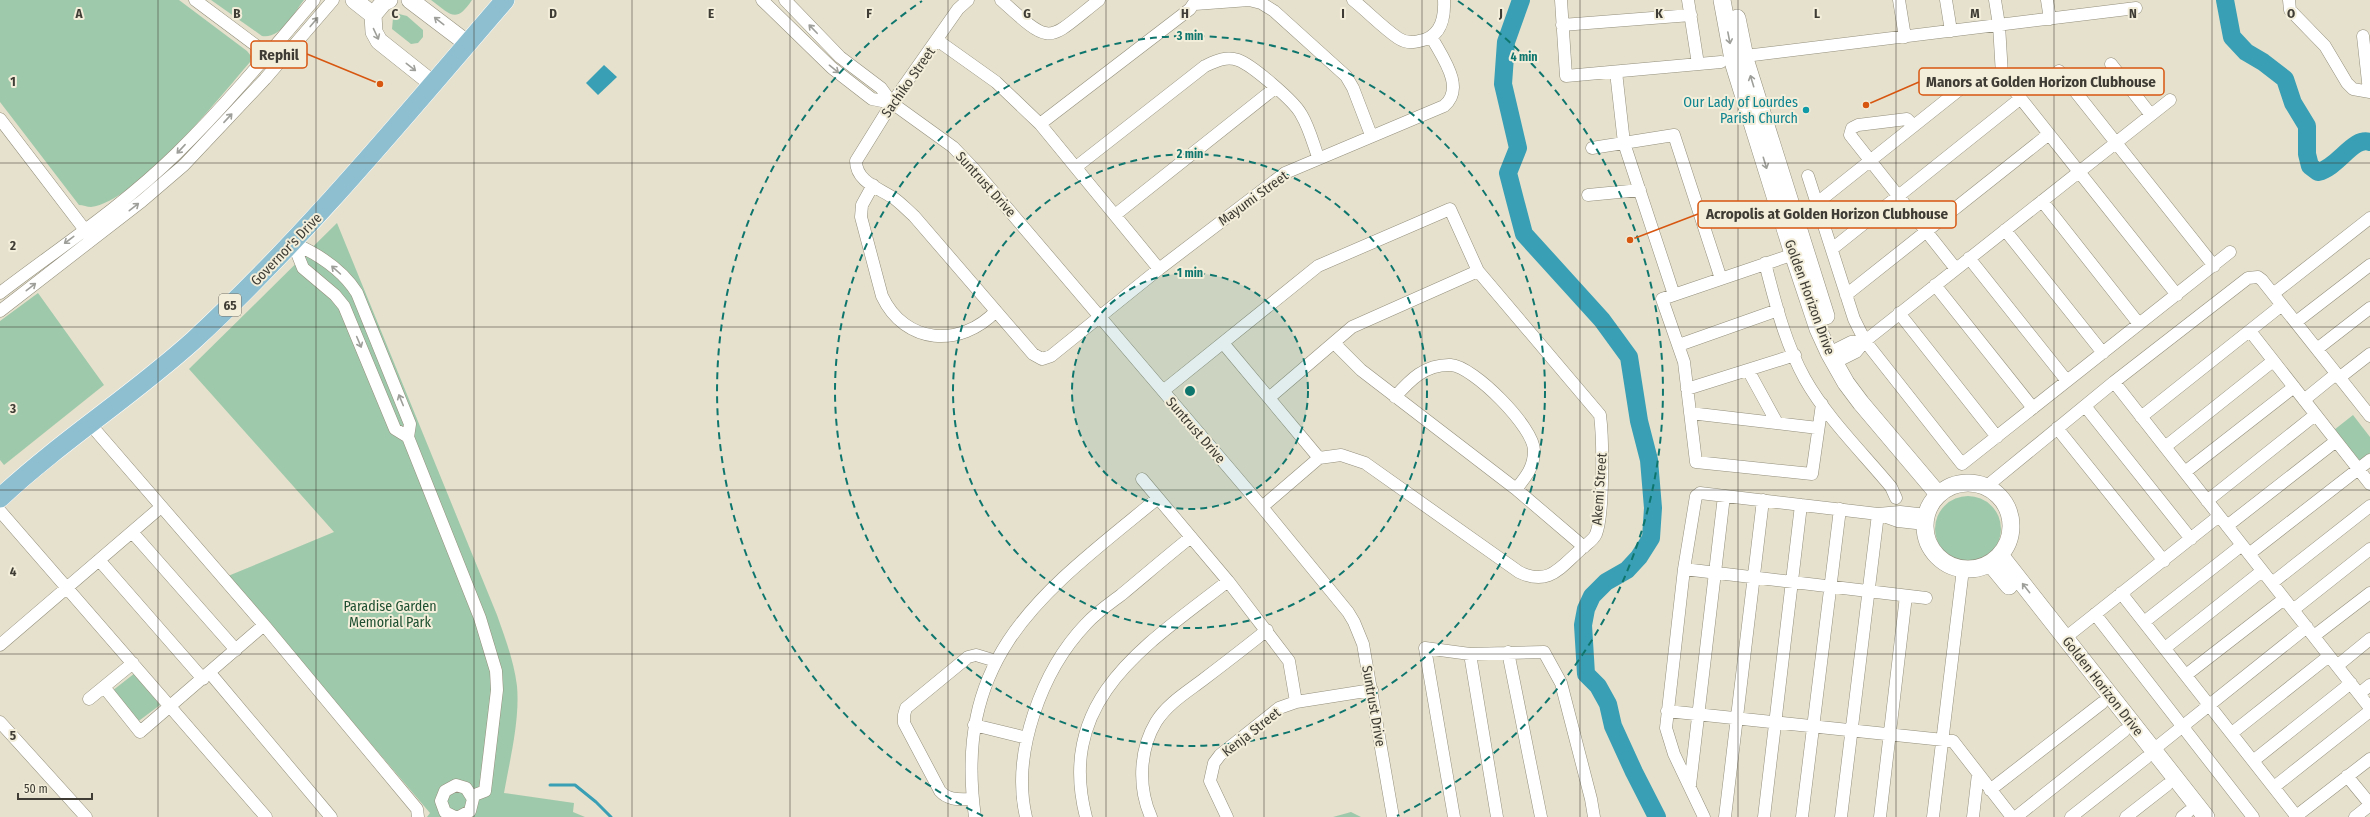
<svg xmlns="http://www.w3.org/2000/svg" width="2370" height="817" viewBox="0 0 2370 817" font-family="'Fira Sans Condensed',sans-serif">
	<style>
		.green { fill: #9fc9ab }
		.water { fill: #389fb4 }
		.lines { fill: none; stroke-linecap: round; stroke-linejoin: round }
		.stream { stroke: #389fb4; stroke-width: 3 }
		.river { stroke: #389fb4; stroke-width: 18 }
		.street-casing { stroke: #938f7c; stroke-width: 13 }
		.secondary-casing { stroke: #938f7c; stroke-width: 18 }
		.primary-casing { stroke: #fff; stroke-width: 20 }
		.street { stroke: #fff; stroke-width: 12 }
		.secondary { stroke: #fff; stroke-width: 17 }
		.primary { stroke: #8ebfd1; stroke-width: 19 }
		.oneway { stroke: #9e9e9a }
		.grid { fill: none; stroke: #3e3c34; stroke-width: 1; stroke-opacity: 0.55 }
		.ring { fill: none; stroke: #0f766e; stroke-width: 2; stroke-dasharray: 7 5 }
		.culture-dot { fill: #0f9aa8; stroke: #f3eeda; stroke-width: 1.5 }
		.labels { text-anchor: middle; stroke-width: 4; stroke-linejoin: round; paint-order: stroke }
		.shield { fill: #f3eeda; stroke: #747166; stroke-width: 1 }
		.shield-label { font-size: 13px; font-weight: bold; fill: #3e3c34 }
		.street-label { font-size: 14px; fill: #3e3c34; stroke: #f3eeda }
		.culture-label { font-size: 14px; fill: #0d838f; stroke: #f3eeda; text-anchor: end }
		.park-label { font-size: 14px; fill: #1d4f30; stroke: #f3eeda }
		.grid-label { font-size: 13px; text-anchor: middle; font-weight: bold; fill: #3e3c34; stroke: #f3eeda; stroke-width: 4; stroke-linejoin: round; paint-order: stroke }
		.centre { fill: #0f766e; stroke: #f3eeda; stroke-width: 2 }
		.ring-label { font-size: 12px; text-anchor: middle; font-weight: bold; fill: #0f766e; stroke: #f3eeda; stroke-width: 4; stroke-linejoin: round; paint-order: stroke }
		.leader { fill: none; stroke: #d75610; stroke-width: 1.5 }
		.callout-dot { fill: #d75610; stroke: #f3eeda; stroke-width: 1.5 }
		.callout { fill: #f3eeda; stroke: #d75610; stroke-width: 1.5 }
		.callout-label { font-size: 15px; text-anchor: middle; font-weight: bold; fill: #3e3c34 }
	</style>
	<rect width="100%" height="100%" fill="#e6e1cd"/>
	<path class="green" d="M0 0H179L247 51 251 56 250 62C220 97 136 202 91 207 87 207 83 205 79 205L0 102Z
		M211 0H304C293 14 281 39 262 36Z
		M431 0H472C456 24 451 15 431 0Z
		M399 14 407 16 423 30V37L418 43 411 44 392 29 393 18Z
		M337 223 497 615C505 638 514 661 517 686 520 720 510 759 504 793L574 803 573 812 585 817H427L430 813 228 576 334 532 189 369Z
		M38 293 104 385 4 465 0 460V321Z
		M2353 415 2370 437V453L2360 461 2334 430Z
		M1935 529a33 33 0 1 1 66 0a33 33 0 1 1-66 0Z
		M135 673 160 705 136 723 112 691Z
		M1351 812 1361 817H1333Z"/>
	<path class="water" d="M604 65 617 77 598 95 586 83Z"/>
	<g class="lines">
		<path class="stream" d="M550 785H575L596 802 611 817"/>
		<path class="river" d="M1521 0 1506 42 1503 84 1518 148 1508 173 1515 200 1524 234 1602 320 1629 357 1639 421 1649 460 1653 508 1651 538 1639 557 1627 570 1606 582 1592 596 1586 609 1583 625 1586 674 1598 686 1608 704 1613 726 1634 772 1657 817
			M2225 0 2232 37 2246 52 2263 62 2285 79 2293 103 2307 126V154L2310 166 2318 172C2339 167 2353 136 2370 142"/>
		<defs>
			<path id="street" d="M195 0 274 59
				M762 0 832 68 872 99 892 103
				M785 0 840 57 881 88 892 103 953 147 973 168 1262 507 1348 612 1354 622 1363 644 1393 817
				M968 0 958 9 892 103 856 161C856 181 878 188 892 197 900 202 907 210 914 216L1033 354 1042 359 1051 356 1159 269 1285 173 1444 106C1466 88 1442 57 1432 38
				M1001 0C1053 47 1046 42 1099 0
				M1353 0C1368 12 1382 27 1398 38 1404 42 1412 43 1419 41 1440 38 1445 20 1444 0
				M1561 0 1566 76 1721 62
				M1688 0 1698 64
				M1899 0 1905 37
				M1946 0 1951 31
				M1995 0 1999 25 2002 75
				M2047 0 2050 19
				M2289 0 2290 10 2325 46 2347 83 2353 89 2370 92
				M1195 4 1249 0 1261 3 1274 11 1346 76 1353 88 1371 135
				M1562 25 1691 15
				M2363 36 2369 91
				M937 40 996 82 1040 124 1159 269
				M1745 56 2136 8
				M2111 64 2151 115
				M2059 71 2214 266
				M1616 72 1624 143 1674 295
				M0 119 88 234
				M1040 124 1190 9 1196 0
				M1914 126 1907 119 1858 125 1852 128 1850 135 1956 269
				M1592 148 1674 135 1721 279
				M1076 167 1205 66C1216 61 1226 56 1238 60 1252 65 1294 101 1301 114 1309 127 1313 143 1318 157
				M1808 176 1854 319 1865 341 1962 464 2230 252
				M873 185 862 205 861 217 882 296C905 345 961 348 996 311
				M1588 195 1640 190
				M2042 201 2139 324
				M1817 203 1974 78 2002 75 2177 295
				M1115 215 1275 88
				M2005 230 2103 353
				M293 243C318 254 342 269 357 293L410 424 408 437 480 618 496 671 497 690 485 791 472 796
				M293 243 303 268 335 295 344 306 395 429 408 437
				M1832 249 2021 98
				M1800 252 1662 299 1684 362 1696 462 1812 474 1822 404
				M1969 258 2067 381
				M1765 263C1775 302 1785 343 1805 379 1827 418 1862 452 1891 487L1896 498
				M1935 285 2033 408
				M0 293C59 248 123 206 176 154 225 106 270 52 314 0
				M2273 294 2370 218
				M1846 295 2049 134
				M0 311 142 201 184 165 265 79 333 0
				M1899 313 1997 437
				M2296 322 2370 265
				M2250 331 2370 484
				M1223 343 1319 458
				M1334 343 1361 370 1516 489 1584 547
				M1679 345 1778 310
				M2317 349 2370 308
				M1829 353 1851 342 1865 341
				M1834 363 1856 352 1865 341 2170 100
				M1748 370 1777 423
				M2339 378 2370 354
				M2114 382 2370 708
				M1687 389 1795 355
				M1163 391 1318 266 1450 209 1478 271 1600 415C1603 438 1604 514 1596 534 1594 540 1584 546 1579 551 1559 569 1548 586 1519 572L1365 463 1341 455 1319 458 1262 507
				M1395 397C1410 380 1425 364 1451 365 1473 366 1535 428 1534 451 1534 467 1526 477 1516 489
				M1269 398 1352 327 1478 271
				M2304 400 2336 374
				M2085 406 2191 539
				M1690 413 1818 428
				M2141 417 2282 305
				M90 424 264 625 417 809 418 817
				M2057 428 2164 561
				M2165 447 2273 361
				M2185 472 2294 387
				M1142 479 1228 581 1289 661 1296 702
				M1987 486 2114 382 2248 278 2258 277 2262 280 2370 416
				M2207 501 2315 415
				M0 511 266 817
				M1881 515 1898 521 1925 524
				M2227 526 2336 441
				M132 532 236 650
				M2249 554 2370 460
				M99 560 203 679
				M1684 569 1926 598
				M2272 583 2370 506
				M2121 593 2297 817
				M2293 610 2370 549
				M2095 614 2253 817
				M2144 622 2242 545
				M2314 636 2370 593
				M2065 638 2219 516
				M0 645 161 507
				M2165 648 2262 571
				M1508 652 1541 817
				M1470 654 1497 817
				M2337 666 2370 639
				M210 673 331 817
				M2186 675 2284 599
				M104 687 140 732 264 625
				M2359 694 2370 685
				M89 699 133 663
				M1667 711 1953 741 2012 817
				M0 722 86 817
				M974 725 1027 738
				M2232 733 2329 656
				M2158 746 2307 627
				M2253 761 2351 683
				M2347 776 2370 804
				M1690 785 1724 496
				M2274 787 2370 711
				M1990 790 2102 703
				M972 799C960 799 949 801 940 791L904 723V715L906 708 968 657 976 655 996 661
				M455 817 445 812 441 801 445 791 456 785 466 788 473 799 470 811 459 817
				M975 817C952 652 1045 591 1158 498
				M1026 817C1011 753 1042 670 1086 624 1096 613 1109 604 1121 595 1144 576 1167 556 1191 537
				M1086 817C1055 698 1148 644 1228 581
				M1151 817C1138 788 1139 750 1156 722 1167 704 1187 692 1204 679 1225 663 1246 647 1267 630
				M1227 817 1210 781 1214 763 1220 755 1279 708 1296 702 1372 690
				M1454 817 1425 648 1470 654 1544 652 1561 683 1591 799 1594 817
				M1704 817 1674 754 1666 728 1684 569 1696 496 1700 493 1878 514 1900 512 1927 515
				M1725 817 1763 500
				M1764 817 1801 505
				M1802 817 1840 509
				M1841 817 1878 514
				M1880 817 1906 596
				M1933 817 1963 569
				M1973 817 1978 774
				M2016 817 2124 731
				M2071 817 2146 758
				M2126 817 2167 785
				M2182 817 2188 812
				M2295 817 2370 759
				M2355 817 2370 805"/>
			<path id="secondary" d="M354 0 373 15
				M389 0 384 2 373 15 374 32 379 41 433 84
				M410 0 468 44
				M1722 0 1734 65 1793 254 1818 329 1829 353 1846 383 1861 403 1938 494
				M1737 18 1746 62 1826 316
				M1925 526a43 43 0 1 1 86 0a43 43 0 1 1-86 0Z
				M2000 555 2206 817
				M1990 563 2009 586"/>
			<path id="primary" d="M0 498C61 441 132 396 194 340 307 235 404 117 505 0"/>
		</defs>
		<use href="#street" class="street-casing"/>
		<use href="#secondary" class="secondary-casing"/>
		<use href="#primary" class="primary-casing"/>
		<use href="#street" class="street"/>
		<use href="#secondary" class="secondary"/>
		<use href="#primary" class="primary"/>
	</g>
	<defs><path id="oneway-shaft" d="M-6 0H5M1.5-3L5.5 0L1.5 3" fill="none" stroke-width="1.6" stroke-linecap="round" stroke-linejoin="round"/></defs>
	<g class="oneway">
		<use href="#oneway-shaft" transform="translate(439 21) rotate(-142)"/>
		<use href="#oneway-shaft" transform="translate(314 22) rotate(-50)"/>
		<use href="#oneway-shaft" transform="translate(813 29) rotate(-134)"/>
		<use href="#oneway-shaft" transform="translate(376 34) rotate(65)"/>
		<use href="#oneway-shaft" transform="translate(1729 38) rotate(79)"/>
		<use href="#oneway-shaft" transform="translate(411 67) rotate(38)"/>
		<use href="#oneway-shaft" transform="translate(834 69) rotate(39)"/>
		<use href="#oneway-shaft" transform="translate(1752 81) rotate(-107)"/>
		<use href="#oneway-shaft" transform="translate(228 118) rotate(-47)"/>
		<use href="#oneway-shaft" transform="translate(181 149) rotate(133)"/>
		<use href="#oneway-shaft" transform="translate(1765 163) rotate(73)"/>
		<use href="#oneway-shaft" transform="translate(134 207) rotate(-38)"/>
		<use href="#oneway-shaft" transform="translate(69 240) rotate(143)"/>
		<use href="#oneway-shaft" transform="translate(336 270) rotate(-138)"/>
		<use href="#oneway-shaft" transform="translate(31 287) rotate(-38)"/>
		<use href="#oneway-shaft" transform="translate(359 342) rotate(67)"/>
		<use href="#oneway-shaft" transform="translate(401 400) rotate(-112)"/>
		<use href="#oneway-shaft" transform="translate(2026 588) rotate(-128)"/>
	</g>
	<path class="grid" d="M158 0V817M316 0V817M474 0V817M632 0V817M790 0V817M948 0V817M1106 0V817M1264 0V817M1422 0V817M1580 0V817M1738 0V817M1896 0V817M2054 0V817M2212 0V817M0 163H2370M0 327H2370M0 490H2370M0 654H2370"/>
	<circle cx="1190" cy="391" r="118" fill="#0f766e" fill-opacity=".12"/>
	<g class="ring">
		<circle cx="1190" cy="391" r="118"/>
		<circle cx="1190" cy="391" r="237"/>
		<circle cx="1190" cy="391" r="355"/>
		<path d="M983 816A473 473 0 0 1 922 1M1458 1A473 473 0 0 1 1397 816"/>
	</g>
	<circle class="culture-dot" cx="1806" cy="110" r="4"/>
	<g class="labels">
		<rect class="shield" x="219" y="294" width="22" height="22" rx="3"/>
		<g class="shield-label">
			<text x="230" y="310">65</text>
		</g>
		<g class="street-label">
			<text transform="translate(908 82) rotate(-55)" y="5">Sachiko Street</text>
			<text transform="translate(986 184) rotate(48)" y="5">Suntrust Drive</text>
			<text transform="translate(1253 198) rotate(-36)" y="5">Mayumi Street</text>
			<text transform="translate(286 249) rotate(-46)" y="5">Governor's Drive</text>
			<text transform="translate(1810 297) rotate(70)" y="5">Golden Horizon Drive</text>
			<text transform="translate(1196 430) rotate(49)" y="5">Suntrust Drive</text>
			<text transform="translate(1599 489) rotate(-86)" y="5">Akemi Street</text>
			<text transform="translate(2103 686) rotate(52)" y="5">Golden Horizon Drive</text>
			<text transform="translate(1374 706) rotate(80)" y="5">Suntrust Drive</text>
			<text transform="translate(1251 732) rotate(-38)" y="5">Kenja Street</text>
		</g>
		<g class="culture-label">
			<text x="1798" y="107">Our Lady of Lourdes<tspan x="1798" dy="16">Parish Church</tspan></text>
		</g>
		<g class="park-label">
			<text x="390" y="611">Paradise Garden<tspan x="390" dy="16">Memorial Park</tspan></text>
		</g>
	</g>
	<g class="grid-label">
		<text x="79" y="18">A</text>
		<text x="237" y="18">B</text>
		<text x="395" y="18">C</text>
		<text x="553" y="18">D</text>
		<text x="711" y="18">E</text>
		<text x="869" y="18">F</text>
		<text x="1027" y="18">G</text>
		<text x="1185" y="18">H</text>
		<text x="1343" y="18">I</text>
		<text x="1501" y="18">J</text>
		<text x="1659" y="18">K</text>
		<text x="1817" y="18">L</text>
		<text x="1975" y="18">M</text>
		<text x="2133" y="18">N</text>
		<text x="2291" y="18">O</text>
		<text x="13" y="86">1</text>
		<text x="13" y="250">2</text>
		<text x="13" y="413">3</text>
		<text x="13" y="576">4</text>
		<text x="13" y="740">5</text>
	</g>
	<circle cx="1190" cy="391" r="6" class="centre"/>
	<g class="ring-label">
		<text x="1190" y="40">3 min</text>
		<text x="1524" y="61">4 min</text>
		<text x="1190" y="158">2 min</text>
		<text x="1190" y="277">1 min</text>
	</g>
	<path class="leader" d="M380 84L307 54M1866 105L1919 82M1630 240L1698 214"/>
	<g class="callout-dot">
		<circle cx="380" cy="84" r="4"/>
		<circle cx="1866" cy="105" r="4"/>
		<circle cx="1630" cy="240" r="4"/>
	</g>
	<g class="callout">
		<rect x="251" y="41" width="56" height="27" rx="4"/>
		<rect x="1919" y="68" width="245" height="27" rx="4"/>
		<rect x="1698" y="201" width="258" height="27" rx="4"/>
	</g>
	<g class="callout-label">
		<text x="279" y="60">Rephil</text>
		<text x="2041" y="87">Manors at Golden Horizon Clubhouse</text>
		<text x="1827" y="219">Acropolis at Golden Horizon Clubhouse</text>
	</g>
	<path d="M18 793v6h74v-6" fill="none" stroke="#3e3c34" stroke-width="2"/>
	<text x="24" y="793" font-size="12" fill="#3e3c34" stroke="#f3eeda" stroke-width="3" paint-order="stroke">50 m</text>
</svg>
